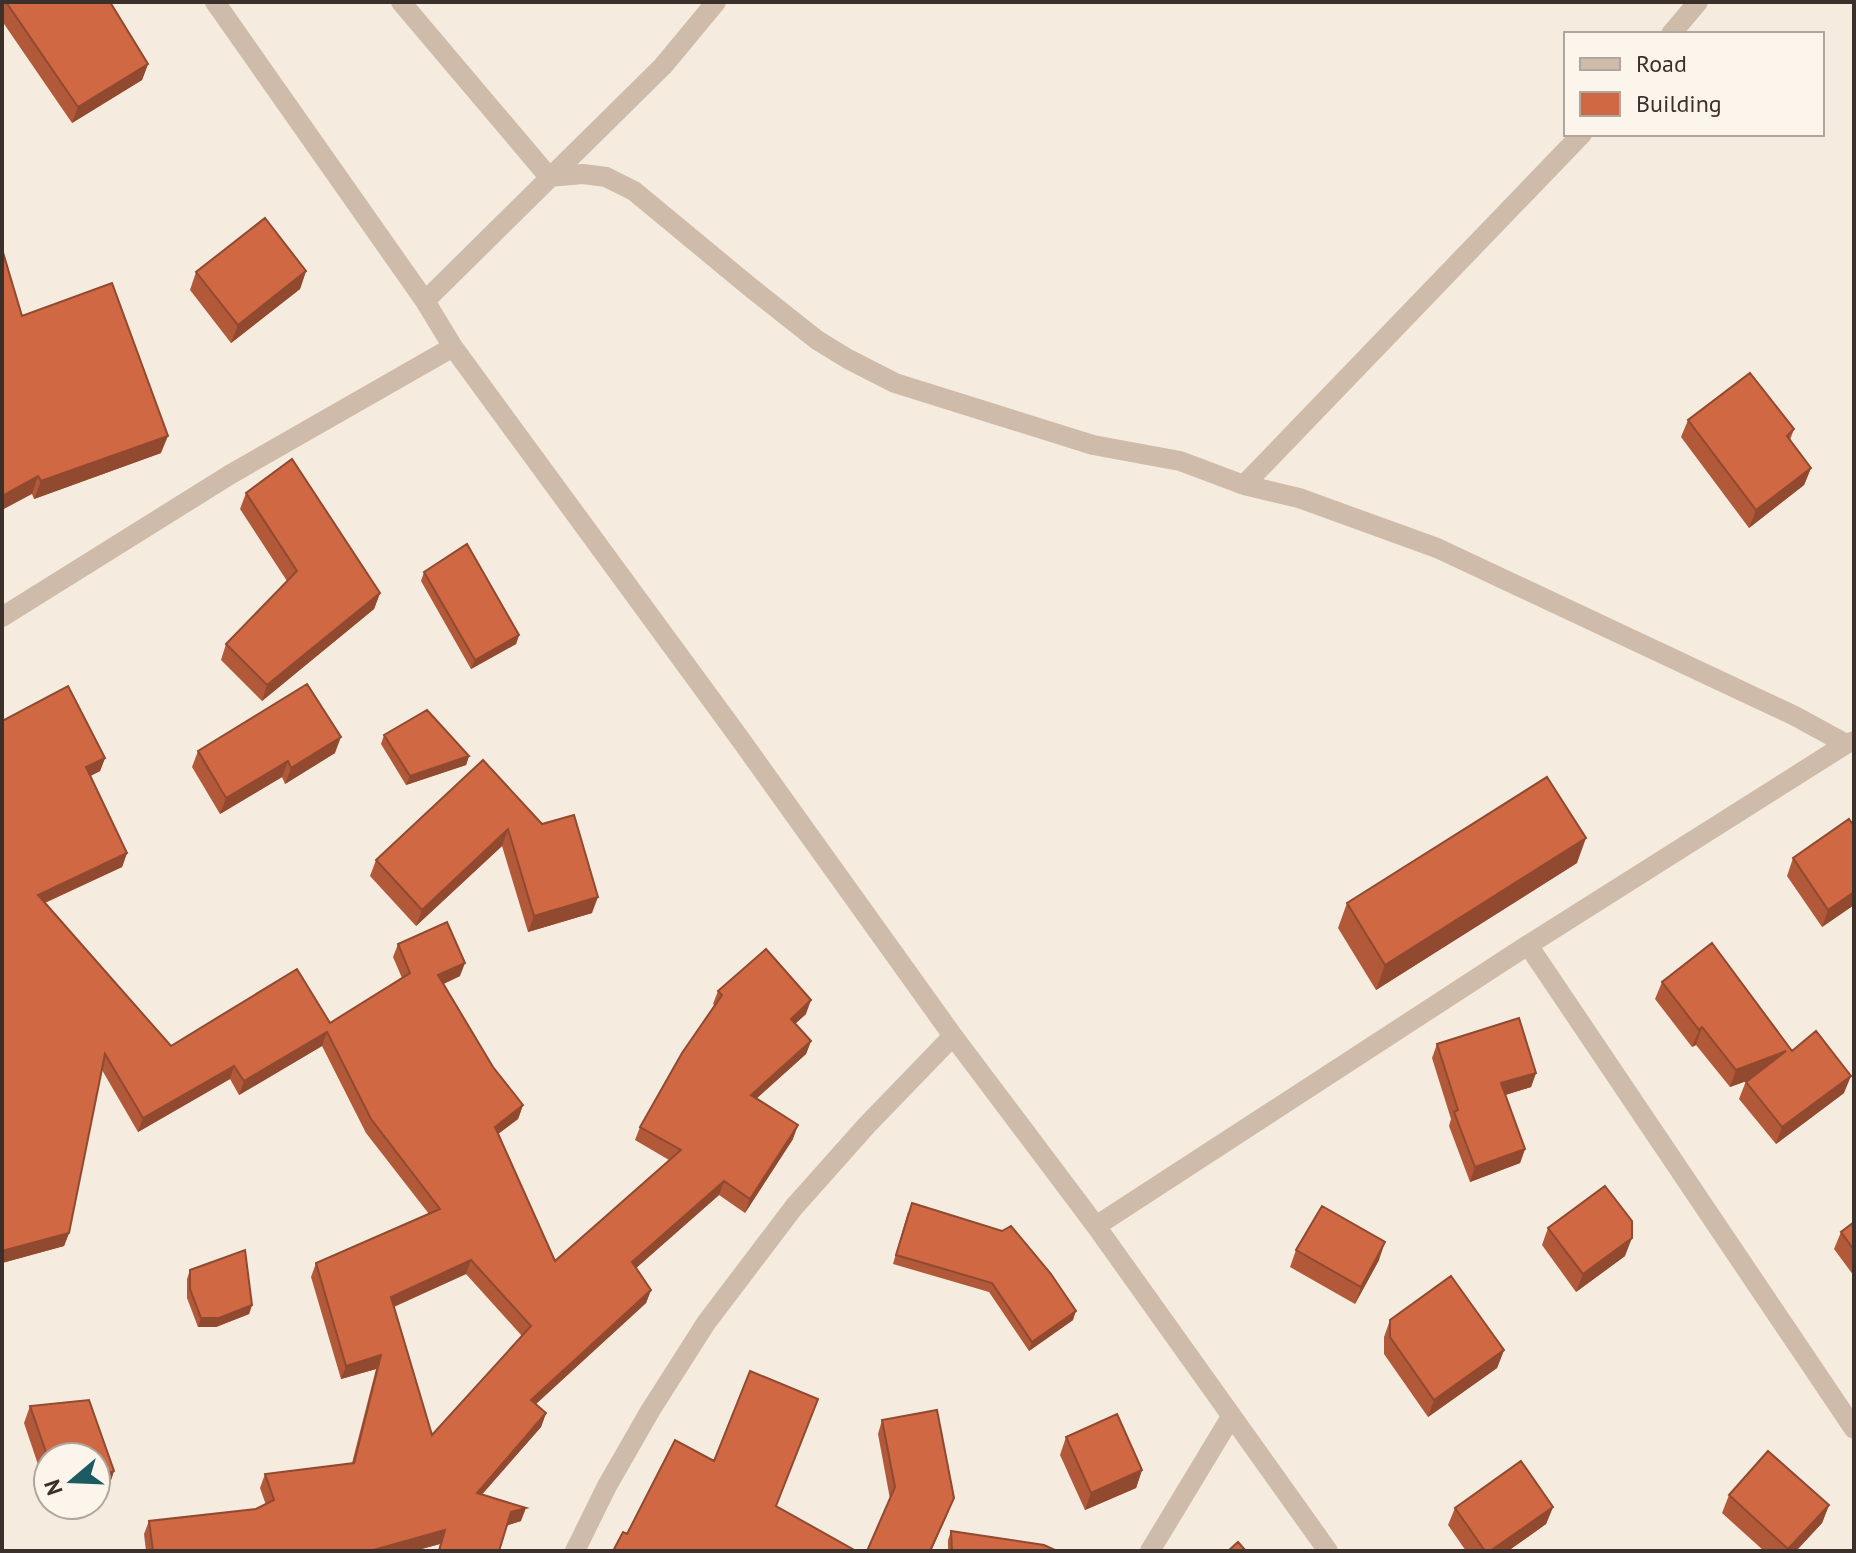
<svg xmlns="http://www.w3.org/2000/svg" width="1856" height="1553" viewBox="0 0 1856 1553" font-family="'PT Sans',sans-serif">
	<style>
		.lines { fill: none; stroke-linecap: round; stroke-linejoin: round }
		.minor { stroke: #cfbba9; stroke-width: 20 }
		.wall { fill: #b2593a; fill-rule: evenodd }
		.shaded-wall { fill: #91492f }
		.building { fill: #cf6843; stroke: #91492f; stroke-width: 2; fill-rule: evenodd }
	</style>
	<rect width="100%" height="100%" fill="#f5ebdf"/>
	<g class="lines">
		<path class="minor" d="M215 2 425 301 453 347 738 736 953 1036 1096 1226 1328 1551
			M401 2 549 177 583 174 606 177 634 191 750 287 817 340 848 359 895 383 1093 445 1180 461 1244 485 1299 498 1437 548 1795 716 1846 744
			M1671 34 1698 2
			M425 301 663 66 716 2
			M1244 485 1582 134
			M2 617 231 474 453 347
			M1528 945 1854 1429
			M1096 1226 1528 945 1846 744 1854 741
			M575 1551 607 1486 650 1411 706 1323 794 1207 867 1125 953 1036
			M1150 1551 1231 1417"/>
	</g>
	<path class="wall" d="M2 2H110L148 64 142 80 72 123 2 21Z
		M306 271 300 289 231 343 190 290 196 272Z
		M22 316 161 453 34 499 32 494Z
		M1688 420 1794 429 1790 440 1811 468 1804 485 1749 528 1681 437Z
		M246 493 380 593 374 609 262 701 221 660 226 644 287 581 240 509Z
		M424 572 519 635 516 644 471 669 421 581Z
		M2 721 105 758 100 771 90 776 127 853 122 867 45 903 171 1046 330 1023 402 978 393 957 398 944 460 976 443 984 493 1067 523 1105 518 1119 498 1134 555 1261 669 1160 635 1140 640 1127 715 1006 713 1004 718 991 806 1014 795 1024 811 1041 806 1054 757 1098 793 1139 745 1213 719 1195 636 1268 651 1290 646 1303 536 1404 546 1413 541 1427 482 1494 521 1521 507 1525 499 1551H438L440 1544 414 1551H146L144 1534 149 1521 256 1509 266 1505 260 1488 265 1474 352 1463 376 1369 341 1379 311 1277 316 1263 429 1214 366 1133 322 1046 239 1095 230 1079 138 1132 102 1070 69 1233 64 1246 2 1263ZM466 1274 522 1336 432 1435 394 1307Z
		M384 735 469 756 466 765 406 785 381 744Z
		M198 751 335 753 285 784 282 777 220 814 192 767Z
		M483 760 592 913 528 932 502 846 416 926 370 876 376 860Z
		M1793 858 1854 905 1822 927 1787 876Z
		M1577 863 1376 990 1338 928 1347 903Z
		M1662 982 1792 1051 1844 1093 1776 1144 1739 1099 1746 1081 1730 1087 1696 1045 1692 1047 1655 999Z
		M1437 1044 1536 1073 1531 1087 1505 1095 1525 1149 1520 1163 1470 1182 1449 1126 1451 1119 1432 1058Z
		M908 1212 1073 1320 1029 1351 989 1292 893 1264Z
		M1854 1222V1276L1834 1249 1841 1232Z
		M1548 1228 1625 1256 1576 1292 1542 1245Z
		M1296 1250 1379 1260 1355 1304 1290 1267Z
		M190 1270 252 1305 249 1314 216 1327H198L187 1298V1279Z
		M1390 1320 1504 1350 1497 1368 1428 1417 1384 1354V1337Z
		M30 1406 114 1471 108 1489 96 1493V1457H48V1494L24 1423Z
		M882 1420 949 1511 931 1551H867L890 1499 878 1434Z
		M1066 1437 1142 1470 1136 1488 1085 1510 1060 1455Z
		M1729 1495 1829 1505 1822 1523 1796 1551H1764L1722 1513Z
		M1553 1507 1546 1524 1508 1551H1466L1448 1525 1455 1508Z
		M951 1531 1057 1551H948V1540Z"/>
	<path class="shaded-wall" d="M148 64 142 80 72 123 78 107Z
		M306 271 300 289 231 343 238 325Z
		M168 436 161 453 34 499 41 481Z
		M1811 468 1804 485 1749 528 1756 510Z
		M38 476 32 494 2 510V496Z
		M380 593 374 609 262 701 267 685Z
		M519 635 516 644 471 669 475 660Z
		M341 737 335 753 285 784 291 768Z
		M469 756 466 765 406 785 410 776Z
		M105 758 100 771 81 781 86 767Z
		M288 761 282 777 220 814 226 798Z
		M508 829 502 846 416 926 422 910Z
		M1586 838 1577 863 1376 990 1385 965Z
		M127 853 122 867 33 908 38 895Z
		M1854 892V905L1822 927 1828 910Z
		M598 897 592 913 528 932 534 916Z
		M465 963 460 976 433 989 438 975Z
		M811 1000 806 1014 786 1032 791 1019Z
		M1702 1027 1696 1045 1692 1047 1699 1030Z
		M327 1032 322 1046 239 1095 244 1081Z
		M811 1041 806 1054 746 1108 751 1095Z
		M1786 1051 1780 1069 1730 1087 1736 1070Z
		M234 1066 230 1079 138 1132 143 1118Z
		M1536 1073 1531 1087 1496 1098 1501 1083Z
		M1851 1076 1844 1093 1776 1144 1782 1127Z
		M523 1105 518 1119 490 1140 495 1127Z
		M798 1125 793 1139 745 1213 750 1199Z
		M1525 1149 1520 1163 1470 1182 1475 1167Z
		M724 1181 719 1195 627 1276 632 1262Z
		M69 1233 64 1246 2 1263V1251Z
		M1632 1238 1625 1256 1576 1292 1583 1274Z
		M1385 1242 1379 1260 1355 1304 1361 1287Z
		M471 1260 466 1274 386 1310 391 1297Z
		M651 1290 646 1303 526 1413 531 1400Z
		M252 1305 249 1314 216 1327H198L201 1318Z
		M1076 1311 1073 1320 1029 1351 1032 1342Z
		M1504 1350 1497 1368 1428 1417 1434 1400Z
		M381 1355 376 1369 341 1379 346 1366Z
		M546 1413 541 1427 472 1506 477 1493Z
		M1142 1470 1136 1488 1085 1510 1091 1493Z
		M114 1471 108 1489 96 1493V1478Z
		M954 1498 931 1551H930Z
		M1829 1505 1822 1523 1796 1551H1787Z
		M1553 1507 1546 1524 1508 1551H1490Z
		M526 1508 521 1521 506 1526 511 1512Z
		M445 1530 440 1544 414 1551H370Z"/>
	<path class="building" d="M6 2H110L148 64 78 107Z
		M265 218 306 271 238 325 196 272Z
		M2 249 22 316 112 283 168 436 41 481 38 476 2 496Z
		M1750 373 1794 429 1787 436 1811 468 1756 510 1688 420Z
		M292 459 380 593 267 685 226 644 297 571 246 493Z
		M467 544 519 635 475 660 424 572Z
		M307 684 341 737 291 768 288 761 226 798 198 751Z
		M68 686 105 758 86 767 127 853 38 895 171 1046 297 969 330 1023 410 973 398 944 447 922 465 963 438 975 493 1067 523 1105 495 1127 555 1261 681 1150 640 1127 682 1053 722 995 718 991 766 949 811 1000 791 1019 811 1041 751 1095 798 1125 750 1199 724 1181 632 1262 651 1290 531 1400 546 1413 477 1493 526 1508 511 1512 499 1551H439L445 1530 370 1551H153L149 1521 256 1509 274 1500 265 1474 354 1463 381 1355 346 1366 316 1263 440 1209 371 1119 327 1032 244 1081 234 1066 143 1118 105 1054 69 1233 2 1251V721ZM471 1260 531 1326 432 1435 391 1297Z
		M427 710 469 756 410 776 384 735Z
		M483 760 542 824 574 815 598 897 534 916 508 829 422 910 376 860Z
		M1547 777 1586 838 1385 965 1347 903Z
		M1849 819 1854 826V892L1828 910 1793 858Z
		M1712 943 1792 1051 1816 1031 1851 1076 1782 1127 1746 1082 1786 1051 1736 1070 1702 1027 1699 1030 1662 982Z
		M1519 1018 1536 1073 1501 1083 1525 1149 1475 1167 1454 1112 1458 1110 1437 1044Z
		M1605 1186 1632 1221V1238L1583 1274 1548 1228Z
		M912 1203 1002 1231 1011 1226 1051 1274 1076 1311 1032 1342 992 1283 896 1255Z
		M1322 1206 1385 1242 1361 1287 1296 1250Z
		M1854 1222V1250L1841 1232Z
		M245 1250 252 1305 219 1318H201L190 1289V1270Z
		M1451 1276 1504 1350 1434 1400 1390 1337V1320Z
		M750 1371 818 1399 776 1506 856 1551H613L623 1532 627 1534 675 1440 714 1461Z
		M89 1400 114 1471 96 1478V1457L48 1458 30 1406Z
		M937 1410 954 1498 930 1551H867L895 1487 882 1420Z
		M1117 1414 1142 1470 1091 1493 1066 1437Z
		M1768 1451 1829 1505 1788 1549 1729 1495Z
		M1521 1461 1553 1507 1490 1551H1485L1455 1508Z
		M951 1531 1044 1545 1057 1551H952Z
		M1238 1542 1246 1551H1228Z"/>
	<rect width="1856" height="1553" fill="none" stroke="#3b302a" stroke-width="8"/>
	<rect x="1564" y="32" width="260" height="104" fill="#fcf5ec" stroke="#afa69e" stroke-width="2"/>
	<rect x="1580" y="58" width="40" height="12" fill="#cfbba9" stroke="#afa69e" stroke-width="2"/>
	<text x="1636" y="72" font-size="24" fill="#3b302a">Road</text>
	<rect x="1580" y="92" width="40" height="24" fill="#cf6843" stroke="#afa69e" stroke-width="2"/>
	<text x="1636" y="112" font-size="24" fill="#3b302a">Building</text>
	<g transform="translate(72 1481) rotate(251)"><circle r="38" fill="#fcf5ec" stroke="#afa69e" stroke-width="2"/>
	<path d="M0-6L14 30L0 20L-14 30Z" fill="#1b5b61"/>
	<text y="-12" font-size="22" font-weight="bold" text-anchor="middle" fill="#3b302a">N</text>
	</g>
</svg>
